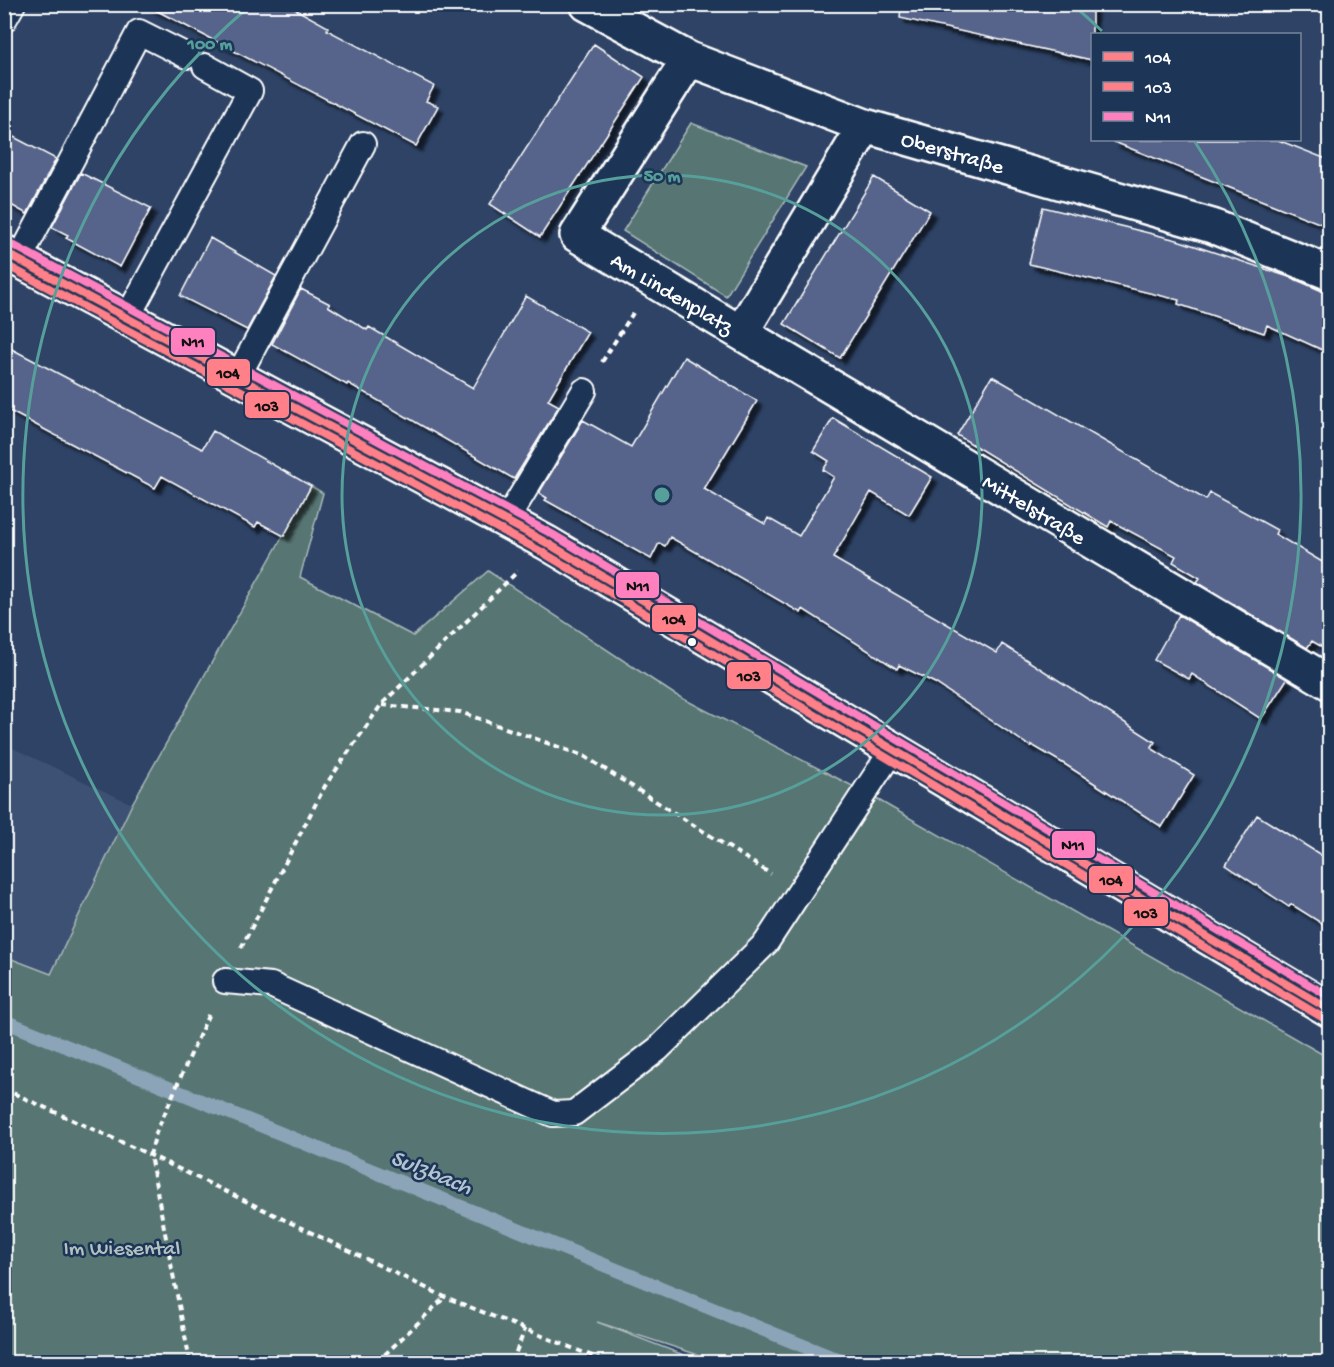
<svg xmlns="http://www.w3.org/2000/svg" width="1334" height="1367" viewBox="0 0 1334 1367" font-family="'Gochi Hand',sans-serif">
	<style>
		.built { fill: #3e5174 }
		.green { fill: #577573; stroke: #abbab9; stroke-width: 1.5 }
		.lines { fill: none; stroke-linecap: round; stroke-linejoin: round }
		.stream { stroke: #8ca4b7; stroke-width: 14 }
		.building { fill: #56638a; stroke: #fff; stroke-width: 1.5; filter: url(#shadow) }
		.service-casing { stroke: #fff; stroke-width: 28 }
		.minor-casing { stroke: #fff; stroke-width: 38 }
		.secondary-casing { stroke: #fff; stroke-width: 38 }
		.path { stroke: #fff; stroke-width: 4; stroke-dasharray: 6 4.5; stroke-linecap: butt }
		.service { stroke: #1d3557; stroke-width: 24 }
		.minor { stroke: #1d3557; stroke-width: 33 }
		.secondary { stroke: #1d3557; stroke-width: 33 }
		.bus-1-casing { stroke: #1d3557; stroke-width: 12 }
		.bus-2-casing { stroke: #1d3557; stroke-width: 12 }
		.bus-3-casing { stroke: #1d3557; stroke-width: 12 }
		.bus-1 { stroke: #ff8088; stroke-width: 8 }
		.bus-2 { stroke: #ff8088; stroke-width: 8 }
		.bus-3 { stroke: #ff80be; stroke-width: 8 }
		.ring { fill: none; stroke: #579f9a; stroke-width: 3 }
		.bus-dot { fill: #fff; stroke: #1d3557; stroke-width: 2 }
		.labels { text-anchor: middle; stroke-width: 5; stroke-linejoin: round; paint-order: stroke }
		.street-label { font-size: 22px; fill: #fff; stroke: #1d3557 }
		.park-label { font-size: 22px; fill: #b3c1c0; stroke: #1d3557 }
		.water-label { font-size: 24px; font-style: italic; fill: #b3c3cf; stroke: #1d3557 }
		.centre { fill: #579f9a; stroke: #1d3557; stroke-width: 3 }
		.ring-label { font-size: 18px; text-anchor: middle; font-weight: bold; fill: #579f9a; stroke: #1d3557; stroke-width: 5; stroke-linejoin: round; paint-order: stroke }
		.line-badge { stroke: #1d3557; stroke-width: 2 }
		.pale-badge-label { font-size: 16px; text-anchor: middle; font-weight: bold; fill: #111 }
	</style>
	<defs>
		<filter id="shadow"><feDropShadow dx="5.5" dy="5.5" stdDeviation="1.5" flood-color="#0009"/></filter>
	</defs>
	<rect width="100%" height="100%" fill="#2e4366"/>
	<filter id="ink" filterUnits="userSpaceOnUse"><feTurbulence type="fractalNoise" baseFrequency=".0167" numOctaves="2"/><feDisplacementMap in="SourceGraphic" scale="12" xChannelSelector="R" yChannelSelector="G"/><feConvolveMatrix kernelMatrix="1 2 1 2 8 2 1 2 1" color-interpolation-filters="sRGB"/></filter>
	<g filter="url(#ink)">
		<path class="built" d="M4 744 132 804 51 974 5 956Z"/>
		<path class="green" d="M691 123 806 167 726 296 623 231Z
			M311 486 323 493 300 577 413 636 488 571 674 694 866 793 1329 1058V1362H720L597 1322 702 1362H5L4 956 51 974 132 804Z"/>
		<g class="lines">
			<path class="stream" d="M4 1021 843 1362"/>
		</g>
		<path class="building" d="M144 4H286L328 27 327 30 434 86 426 101 438 106 416 146Z
			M901 4H1092V60L900 18Z
			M594 44 644 77 540 237 490 204Z
			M4 132 56 159 27 214 4 201Z
			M1114 140H1278L1329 160V227L1114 142Z
			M81 173 151 208 120 267 66 238 68 235 52 227Z
			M874 177 930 211 840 358 784 324Z
			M1043 207 1177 240 1292 278 1329 294V353L1267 325 1264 333 1178 304 1179 300 1029 264Z
			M210 238 276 276 247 330 180 296Z
			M301 289 330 304 328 306 367 330 369 327 473 388 526 296 588 332 548 400 559 406 514 479 348 383 347 385 272 344Z
			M4 345 202 449 213 431 311 486 284 536 258 522 255 527 162 476 155 488 4 408Z
			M684 357 757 401 704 489 765 524 768 518 799 536 834 477 823 470 829 461 813 451 833 418 932 477 909 515 871 492 833 558 997 653 1002 644 1155 742 1151 748 1194 775 1162 827 1066 765 1032 745 1031 747 935 683 899 665 897 669 803 609 801 613 670 537 665 546 659 543 651 559 545 500 547 498 539 493 583 420 631 447Z
			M992 376 1206 500 1210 493 1277 530 1275 534 1329 566V651L1312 641 1307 648 1197 582 1200 578 1173 562 1176 556 1111 521 1108 527 957 435Z
			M1179 615 1287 679 1261 719 1192 674 1189 679 1154 660Z
			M1257 815 1329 860V928L1291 904 1289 907 1226 865Z"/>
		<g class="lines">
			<defs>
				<path id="service" d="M4 20 13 4
					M19 260 139 32 187 56
					M127 318 250 91 205 66
					M238 376 363 144
					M506 521 584 391
					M225 981 271 985 553 1114 574 1113 658 1049 766 943 893 749"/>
				<path id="minor" d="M587 4 689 59 865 126 1212 226 1330 273
					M689 59 577 235 741 333 865 126
					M741 333 1330 683"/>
				<path id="secondary" d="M4 252 547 543 1330 1010"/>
			</defs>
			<use href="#service" class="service-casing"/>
			<use href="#minor" class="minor-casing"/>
			<use href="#secondary" class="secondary-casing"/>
			<path class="path" d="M602 362 633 313
				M382 705 460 712 584 756 771 874
				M241 948 325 786 381 705 518 571
				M4 1089 150 1155 445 1297 607 1362
				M190 1362 150 1155 156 1133 210 1011
				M377 1362 445 1297
				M512 1362 525 1329"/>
			<use href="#service" class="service"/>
			<use href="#minor" class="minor"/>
			<use href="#secondary" class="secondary"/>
			<defs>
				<path id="bus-1" d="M4 252 547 543 1330 1010"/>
				<path id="bus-2" d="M4 264 542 552 1325 1019"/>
				<path id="bus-3" d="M9 243 552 534 1330 997"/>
			</defs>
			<use href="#bus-1" class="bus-1-casing"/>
			<use href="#bus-2" class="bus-2-casing"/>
			<use href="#bus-3" class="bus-3-casing"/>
			<use href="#bus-1" class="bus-1"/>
			<use href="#bus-2" class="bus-2"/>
			<use href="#bus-3" class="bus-3"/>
		</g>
	</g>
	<g class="ring">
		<circle cx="662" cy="495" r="320"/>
		<path d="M1073 5A639 639 0 0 1 1102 31M1195 142A639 639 0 1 1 251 5"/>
	</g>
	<circle class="bus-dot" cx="692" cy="642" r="5"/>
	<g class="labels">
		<g class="street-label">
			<text transform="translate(953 151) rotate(16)" y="8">Oberstraße</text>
			<text transform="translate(673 292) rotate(31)" y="8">Am Lindenplatz</text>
			<text transform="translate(1035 508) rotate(31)" y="8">Mittelstraße</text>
		</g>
		<g class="park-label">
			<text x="122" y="1254">Im Wiesental</text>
		</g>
		<g class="water-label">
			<text transform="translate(432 1171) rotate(22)" y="8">Sulzbach</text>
		</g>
	</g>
	<circle cx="662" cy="495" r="9" class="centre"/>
	<g class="ring-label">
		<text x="210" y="49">100 m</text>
		<text x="662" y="181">50 m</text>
	</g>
	<g class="line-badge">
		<rect x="170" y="327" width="46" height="29" rx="6" fill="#ff80be"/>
		<rect x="206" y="358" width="45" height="29" rx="6" fill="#ff8088"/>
		<rect x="244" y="391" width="46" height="28" rx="6" fill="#ff8088"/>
		<rect x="615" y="571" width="45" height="28" rx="6" fill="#ff80be"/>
		<rect x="651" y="604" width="46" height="29" rx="6" fill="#ff8088"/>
		<rect x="726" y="661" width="46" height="29" rx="6" fill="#ff8088"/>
		<rect x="1051" y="830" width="45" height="29" rx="6" fill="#ff80be"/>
		<rect x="1088" y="865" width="46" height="29" rx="6" fill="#ff8088"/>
		<rect x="1123" y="898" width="46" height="29" rx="6" fill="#ff8088"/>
	</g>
	<g class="pale-badge-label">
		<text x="193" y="347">N11</text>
		<text x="228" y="378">104</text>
		<text x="267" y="411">103</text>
		<text x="638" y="591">N11</text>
		<text x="674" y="624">104</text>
		<text x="749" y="681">103</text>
		<text x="1073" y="850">N11</text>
		<text x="1111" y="885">104</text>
		<text x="1146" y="918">103</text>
	</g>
	<rect width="1334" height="1367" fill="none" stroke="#1d3557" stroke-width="24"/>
	<rect x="12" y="12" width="1310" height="1343" fill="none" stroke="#fff" stroke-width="2" filter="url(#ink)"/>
	<rect x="1091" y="33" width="210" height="108" fill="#1d3557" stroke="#77869a" stroke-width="1.5"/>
	<rect x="1103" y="52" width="30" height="9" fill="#ff8088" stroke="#77869a" stroke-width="1.5"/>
	<text x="1145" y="63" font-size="18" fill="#ffffff">104</text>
	<rect x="1103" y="82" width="30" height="9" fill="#ff8088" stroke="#77869a" stroke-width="1.5"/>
	<text x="1145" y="93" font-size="18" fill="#ffffff">103</text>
	<rect x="1103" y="112" width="30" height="9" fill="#ff80be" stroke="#77869a" stroke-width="1.5"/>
	<text x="1145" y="123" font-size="18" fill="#ffffff">N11</text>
</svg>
